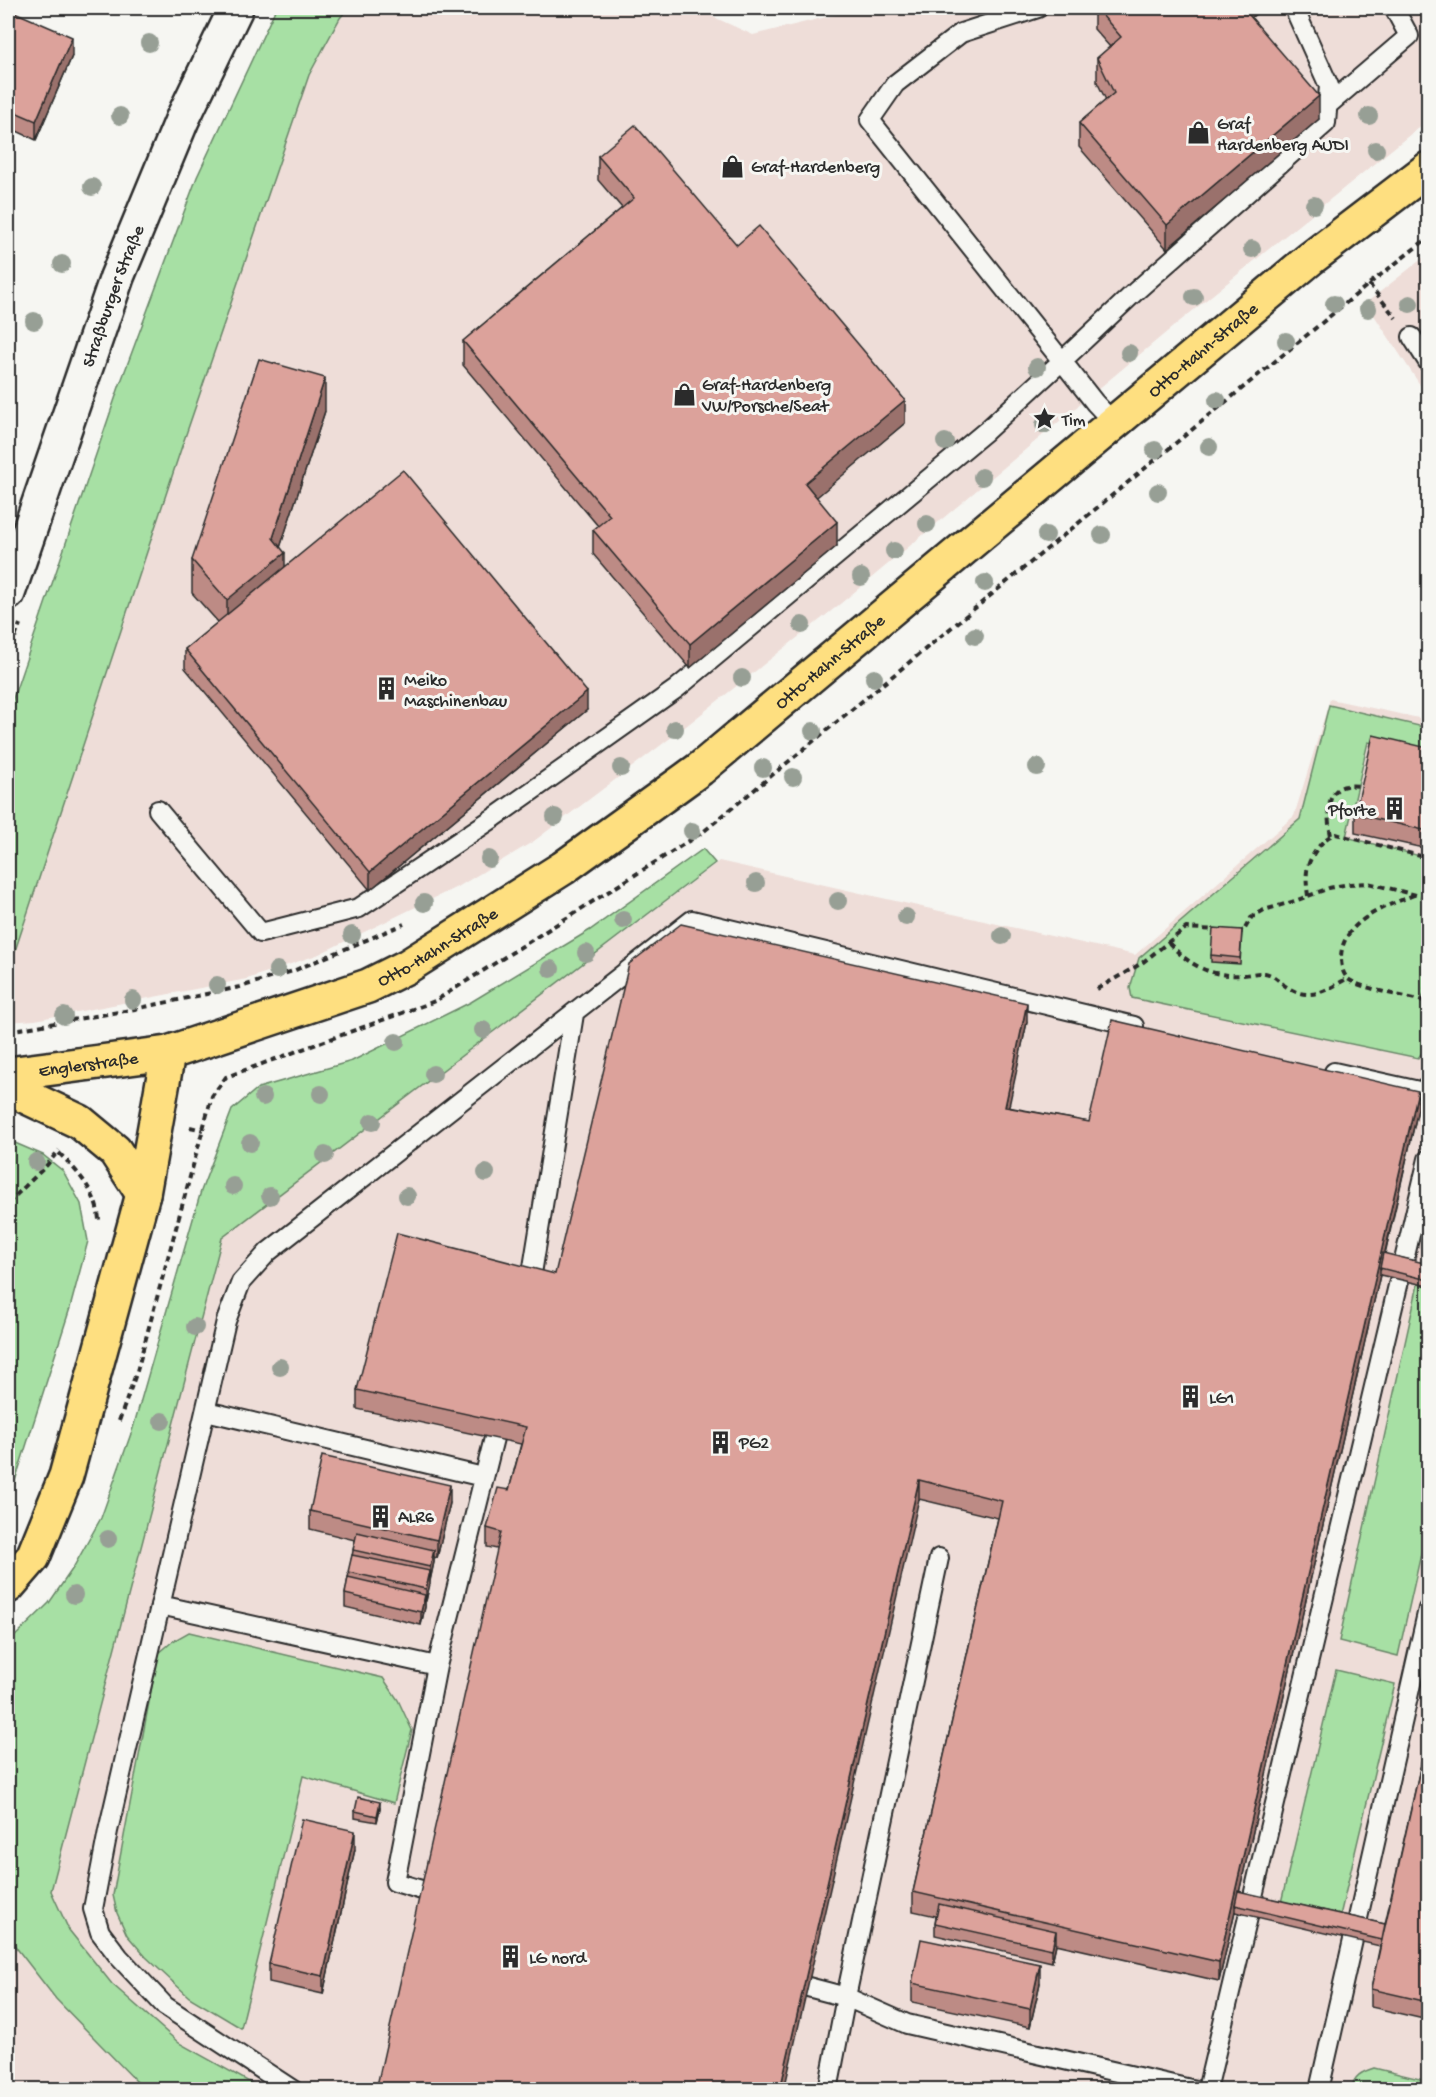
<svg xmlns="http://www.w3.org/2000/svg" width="1436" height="2097" viewBox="0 0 1436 2097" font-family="'Gochi Hand',sans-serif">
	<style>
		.built { fill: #eeddd8 }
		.green { fill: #a7e0a4; stroke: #698668; stroke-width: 1.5 }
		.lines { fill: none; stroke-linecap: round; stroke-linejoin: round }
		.service-casing { stroke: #2b2b2b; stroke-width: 22 }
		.secondary-casing { stroke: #2b2b2b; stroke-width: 38 }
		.primary-casing { stroke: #2b2b2b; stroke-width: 38 }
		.path { stroke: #2b2b2b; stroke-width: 4; stroke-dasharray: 6 4.5; stroke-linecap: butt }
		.service { stroke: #f6f6f2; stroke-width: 18 }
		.secondary { stroke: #f6f6f2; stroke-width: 33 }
		.primary { stroke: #fedf80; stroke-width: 33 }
		.tree { fill: #979f95 }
		.wall { fill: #bd8b85; stroke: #2b2b2b; stroke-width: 1.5 }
		.shaded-wall { fill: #9a716c; stroke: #2b2b2b; stroke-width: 1.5 }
		.building { fill: #dca29b; stroke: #2b2b2b; stroke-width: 1.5 }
		.labels { text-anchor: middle; stroke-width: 6; stroke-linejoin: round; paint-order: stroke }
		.poi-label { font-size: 18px; fill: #2b2b2b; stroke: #f6f6f2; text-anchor: start }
		.street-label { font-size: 18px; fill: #2b2b2b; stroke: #f6f6f2 }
	</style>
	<rect width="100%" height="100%" fill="#f6f6f2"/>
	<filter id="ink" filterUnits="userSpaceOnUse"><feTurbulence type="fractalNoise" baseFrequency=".0167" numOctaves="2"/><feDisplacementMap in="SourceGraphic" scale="12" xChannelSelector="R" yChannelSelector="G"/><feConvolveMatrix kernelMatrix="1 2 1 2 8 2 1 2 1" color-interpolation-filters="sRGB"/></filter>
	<g filter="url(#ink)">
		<path class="built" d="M348 8H694L753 35 863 8H1428V120L1174 326 840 604 681 730 534 841 461 885 317 955 247 979 35 1020 8 1022V972L181 449 309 75 340 18Z
			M1428 254V397L1366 303Z
			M1330 699 1428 720V2089H8V1643L49 1603 73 1568 101 1518 133 1428 169 1300 222 1238 719 861 1135 955 1294 816Z"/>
		<path class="green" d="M276 8H348L340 18 309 75 181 449 8 972V713L119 387 197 177Z
			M1329 705 1428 728V753L1368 742 1346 837 1428 858V1045L1418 1058 1132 998 1130 988 1139 958 1300 819Z
			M703 849 715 863 222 1238 51 1891 69 1930 112 1984 179 2043 262 2089H152L137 2082 56 1999 8 1937V1643L49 1603 73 1568 101 1518 133 1428 201 1191 232 1110 258 1088 352 1061 471 1002 590 930Z
			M8 1140 43 1155 63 1171 81 1204 88 1241 70 1308 8 1503Z
			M1428 1239V1523L1398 1656 1339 1641Z
			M189 1632 383 1678 398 1700 412 1730 394 1803 303 1776 241 2028 189 1997 146 1957 127 1935 117 1913 113 1895 158 1654 173 1641Z
			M1336 1670 1395 1684 1339 1920 1280 1907Z
			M1374 2068 1428 2081V2089H1351C1354 2076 1361 2072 1374 2068Z"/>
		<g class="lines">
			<defs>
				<path id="service" d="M1327 106 1409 36 1394 8
					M1412 337 1428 362
					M1114 423 1095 403 1062 361 1135 292 1326 123 1329 86 1294 8
					M158 810 261 933 359 908 495 817 676 689 986 431 1062 361 870 120 895 84 961 33 1038 8
					M1334 1072 1428 1093
					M530 1286 574 1014
					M206 1411 483 1477
					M160 1605 437 1666
					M425 1891 395 1882 437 1666 494 1438
					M808 1987 846 1997 939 1558
					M293 2090 165 2006 119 1957 100 1932 93 1909 108 1831 226 1321 241 1282 268 1252 692 920 1134 1026
					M828 2090 846 1997 907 2024 1195 2090
					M1207 2090 1428 1159
					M1319 2090 1428 1609"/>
				<g id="secondary">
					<path id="s1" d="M8 593 117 277 182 120 236 8"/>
				</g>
				<g id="primary">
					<path id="s2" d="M8 1074 168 1053 368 986 408 966 563 868 700 769 1310 259 1428 169"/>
					<path d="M8 1088 80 1122 115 1151 143 1194"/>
					<path d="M8 1586 33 1557 66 1476 143 1194 168 1053"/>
				</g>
			</defs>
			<use href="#service" class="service-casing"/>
			<use href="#secondary" class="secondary-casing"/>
			<use href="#primary" class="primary-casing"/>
			<path class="path" d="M1420 135 1428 128
				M1369 284 1396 318
				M8 657 20 624
				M1331 835C1327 819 1325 789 1346 786 1352 785 1360 786 1366 786
				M1414 895C1386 906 1342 921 1341 957 1341 964 1342 973 1348 979 1359 988 1407 997 1424 1001L1428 1038
				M1308 896C1307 888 1306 880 1307 871 1308 859 1323 836 1336 834L1428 858
				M1237 931 1243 932 1251 918 1264 910 1295 901 1329 888 1348 884 1368 883 1424 897 1428 901
				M1169 943C1190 966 1211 977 1242 975 1249 975 1258 972 1265 973 1274 975 1278 980 1284 985 1308 1003 1325 991 1348 978
				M1428 973 1424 1001 1428 1002
				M1097 989 1142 963 1186 928 1217 930
				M8 1031 130 1010 240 987 293 971 404 924
				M190 1127 203 1130
				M59 1153C78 1172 97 1192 99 1220
				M8 1203 47 1165 59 1150
				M119 1421 137 1371 212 1096 226 1077 435 1001 703 832 1369 284 1428 238"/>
			<use href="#service" class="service"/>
			<use href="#secondary" class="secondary"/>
			<use href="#primary" class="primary"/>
		</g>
		<g class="tree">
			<circle cx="149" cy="43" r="9"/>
			<circle cx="120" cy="116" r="9"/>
			<circle cx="1369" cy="116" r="9"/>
			<circle cx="1376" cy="150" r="9"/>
			<circle cx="92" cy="187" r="9"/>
			<circle cx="1314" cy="205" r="9"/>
			<circle cx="1252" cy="249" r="9"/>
			<circle cx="62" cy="264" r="9"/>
			<circle cx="1194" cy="297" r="9"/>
			<circle cx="1334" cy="304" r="9"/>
			<circle cx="1410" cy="304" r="9"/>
			<circle cx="1368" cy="309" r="9"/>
			<circle cx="34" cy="321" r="9"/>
			<circle cx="1286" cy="341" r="9"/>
			<circle cx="1129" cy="353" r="9"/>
			<circle cx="1037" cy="367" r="9"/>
			<circle cx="1217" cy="400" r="9"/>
			<circle cx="1044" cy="425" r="9"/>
			<circle cx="945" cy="442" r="9"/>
			<circle cx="1209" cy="447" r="9"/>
			<circle cx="1155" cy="450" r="9"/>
			<circle cx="982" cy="477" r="9"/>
			<circle cx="1158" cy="492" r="9"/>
			<circle cx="927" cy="524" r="9"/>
			<circle cx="1046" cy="535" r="9"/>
			<circle cx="1102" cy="535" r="9"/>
			<circle cx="894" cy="551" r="9"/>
			<circle cx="861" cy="577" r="9"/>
			<circle cx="985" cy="583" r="9"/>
			<circle cx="802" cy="625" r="9"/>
			<circle cx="975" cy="636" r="9"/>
			<circle cx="742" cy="678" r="9"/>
			<circle cx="874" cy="678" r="9"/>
			<circle cx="675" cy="729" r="9"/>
			<circle cx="813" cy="731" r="9"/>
			<circle cx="1037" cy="767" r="9"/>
			<circle cx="621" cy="768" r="9"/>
			<circle cx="763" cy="768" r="9"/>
			<circle cx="793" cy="777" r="9"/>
			<circle cx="555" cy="817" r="9"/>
			<circle cx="692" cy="831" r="9"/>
			<circle cx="489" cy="859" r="9"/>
			<circle cx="756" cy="883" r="9"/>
			<circle cx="838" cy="901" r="9"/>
			<circle cx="424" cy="903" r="9"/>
			<circle cx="906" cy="917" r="9"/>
			<circle cx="623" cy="920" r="9"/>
			<circle cx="352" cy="935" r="9"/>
			<circle cx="1002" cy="936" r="9"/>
			<circle cx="586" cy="953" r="9"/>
			<circle cx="551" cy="969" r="9"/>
			<circle cx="277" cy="970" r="9"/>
			<circle cx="217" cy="985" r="9"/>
			<circle cx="133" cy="1000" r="9"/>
			<circle cx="64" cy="1016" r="9"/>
			<circle cx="483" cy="1030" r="9"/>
			<circle cx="396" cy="1042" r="9"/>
			<circle cx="433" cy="1074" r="9"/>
			<circle cx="321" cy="1094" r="9"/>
			<circle cx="263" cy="1097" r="9"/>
			<circle cx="372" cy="1122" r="9"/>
			<circle cx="250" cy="1143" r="9"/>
			<circle cx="325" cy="1155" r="9"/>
			<circle cx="36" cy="1162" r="9"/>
			<circle cx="486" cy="1173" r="9"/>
			<circle cx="233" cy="1186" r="9"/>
			<circle cx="270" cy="1196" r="9"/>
			<circle cx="407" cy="1196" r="9"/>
			<circle cx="195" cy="1327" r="9"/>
			<circle cx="280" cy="1367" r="9"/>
			<circle cx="162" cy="1421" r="9"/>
			<circle cx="108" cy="1539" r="9"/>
			<circle cx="74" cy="1595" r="9"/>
		</g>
		<path class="wall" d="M1094 8H1263L1251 17 1319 119 1167 249 1079 147V123L1106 100 1097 82V58L1110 47 1094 29Z
			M8 22 72 56 36 140 8 127Z
			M598 156 737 245 905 423 816 497 837 546 690 668 593 554V530L598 526 463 365V341L622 208 598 180Z
			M325 411 280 547 285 567 587 710 370 890 185 668V649L218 622 192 593V560Z
			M1428 748V849L1355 833V814Z
			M1242 930 1240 964 1211 962V955Z
			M1027 1022 1008 1107 1089 1122 1418 1109 1385 1254 1428 1264V1286L1380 1275 1239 1892 1385 1924 1428 1733V2020L1371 2007V1989L1380 1946 1235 1912V1911L1219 1981 1056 1944 1052 1962 935 1935V1923L936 1916 913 1911V1892L998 1518 919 1499 497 1549 487 1547V1528L509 1490 521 1444 357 1409V1390L555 1274Z
			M450 1503 437 1558 434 1557V1562L426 1601H425V1607L421 1625 345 1607V1594L355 1540 310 1529V1511Z
			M380 1808 377 1822 355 1818V1811Z
			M355 1849 323 1994 269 1982V1964Z
			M912 1983H1040L1030 2027 912 2002Z"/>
		<path class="shaded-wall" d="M1240 8H1263L1240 27Z
			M72 37V56L36 140V121Z
			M1319 96V119L1167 249V225Z
			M325 378V411L276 560 285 553V586L227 633V600L273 538Z
			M905 400V423L805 507V483Z
			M837 522V546L690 668V644Z
			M587 692V710L370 890V872Z
			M1027 1003V1022L1005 1125V1107Z
			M1418 1091V1109L1381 1269 1380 1268V1275L1236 1906 1235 1905V1911L1219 1981V1962Z
			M919 1480V1499L784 2090H780Z
			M450 1485V1503L437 1558V1540Z
			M434 1550V1562L430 1580V1567Z
			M430 1571V1584L426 1601V1589Z
			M425 1595V1607L421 1625V1612Z
			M380 1802V1808L377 1822V1816Z
			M355 1831V1849L323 1994V1976Z
			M1056 1931V1944L1052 1962V1949Z
			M1040 1964V1983L1030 2027V2009Z"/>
		<path class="building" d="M1096 8H1243L1319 96 1167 225 1079 123 1114 93 1097 58 1121 37Z
			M12 11 72 37 36 121 8 109V22Z
			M635 125 737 245 759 226 905 400 805 483 837 522 690 644 593 530 610 516 463 341 634 198 598 156Z
			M259 359 325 378 273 538 285 553 227 600 192 560Z
			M403 470 587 692 370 872 185 649Z
			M1373 735 1428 748V831L1355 814Z
			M681 924 1027 1003 1005 1107 1089 1122 1112 1020 1418 1091 1219 1962 913 1892 1002 1501 919 1480 780 2090H376L501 1532 487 1528 498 1488 509 1490 526 1427 357 1390 397 1233 555 1274 629 964Z
			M1213 928 1242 930 1240 958 1211 955Z
			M1383 1253 1428 1264V1280L1380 1268Z
			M322 1456 450 1485 437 1540 310 1511Z
			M357 1532 434 1550 430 1567 353 1550Z
			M352 1555 430 1571 426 1589 348 1572Z
			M348 1577 425 1595 421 1612 345 1594Z
			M1428 1733V2002L1371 1989Z
			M358 1797 380 1802 377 1816 355 1811Z
			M302 1819 355 1831 323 1976 269 1964Z
			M1238 1891 1385 1924 1382 1940 1235 1905Z
			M939 1904 1056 1931 1052 1949 935 1923Z
			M921 1939 1040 1964 1030 2009 912 1983Z"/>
	</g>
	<defs>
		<symbol id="shop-bare" viewBox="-9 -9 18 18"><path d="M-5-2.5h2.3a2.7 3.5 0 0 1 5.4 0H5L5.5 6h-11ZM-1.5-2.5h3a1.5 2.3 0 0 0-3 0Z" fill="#2b2b2b" stroke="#f6f6f2" stroke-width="2.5" paint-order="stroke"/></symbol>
		<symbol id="sight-bare" viewBox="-9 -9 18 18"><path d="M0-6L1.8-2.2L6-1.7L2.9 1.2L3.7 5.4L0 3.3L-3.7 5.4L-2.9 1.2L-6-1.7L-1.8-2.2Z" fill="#2b2b2b" stroke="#f6f6f2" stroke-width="2.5" paint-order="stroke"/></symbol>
		<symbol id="building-bare" viewBox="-9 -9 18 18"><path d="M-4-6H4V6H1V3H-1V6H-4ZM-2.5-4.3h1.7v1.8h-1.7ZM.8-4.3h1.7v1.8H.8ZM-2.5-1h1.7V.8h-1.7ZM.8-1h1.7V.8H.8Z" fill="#2b2b2b" stroke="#f6f6f2" stroke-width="2.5" paint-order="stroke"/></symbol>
	</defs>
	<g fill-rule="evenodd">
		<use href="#shop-bare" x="1182" y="116" width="33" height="33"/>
		<use href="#shop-bare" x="716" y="150" width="33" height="33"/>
		<use href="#shop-bare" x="668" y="378" width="33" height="33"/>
		<use href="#sight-bare" x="1028" y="402" width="33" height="33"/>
		<use href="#building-bare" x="370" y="672" width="33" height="33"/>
		<use href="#building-bare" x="1378" y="792" width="33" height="33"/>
		<use href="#building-bare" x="1174" y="1380" width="33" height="33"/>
		<use href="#building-bare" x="704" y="1426" width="33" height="33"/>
		<use href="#building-bare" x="364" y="1500" width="33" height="33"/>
		<use href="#building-bare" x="494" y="1940" width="33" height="33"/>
	</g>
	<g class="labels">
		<g class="poi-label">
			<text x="1217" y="129">Graf<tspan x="1217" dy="21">Hardenberg AUDI</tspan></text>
			<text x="751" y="172">Graf-Hardenberg</text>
			<text x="702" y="390">Graf-Hardenberg<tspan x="702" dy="21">VW/Porsche/Seat</tspan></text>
			<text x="1062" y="425">Tim</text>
			<text x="404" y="685">Meiko<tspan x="404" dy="21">Maschinenbau</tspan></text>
			<text x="1376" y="815" text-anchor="end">Pforte</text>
			<text x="1209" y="1403">LG1</text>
			<text x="739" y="1448">PG2</text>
			<text x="398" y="1522">ALR6</text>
			<text x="529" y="1963">LG nord</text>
		</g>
		<g class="street-label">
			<text dy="6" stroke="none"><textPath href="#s1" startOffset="315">Straßburger Straße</textPath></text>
			<text dy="6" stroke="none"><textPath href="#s2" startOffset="1424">Otto-Hahn-Straße</textPath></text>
			<text dy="6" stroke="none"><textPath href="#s2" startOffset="938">Otto-Hahn-Straße</textPath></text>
			<text dy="6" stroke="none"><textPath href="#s2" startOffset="452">Otto-Hahn-Straße</textPath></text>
			<text dy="6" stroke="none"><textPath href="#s2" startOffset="81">Englerstraße</textPath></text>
		</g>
	</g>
	<rect width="1436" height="2097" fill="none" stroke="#f6f6f2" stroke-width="30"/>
	<rect x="15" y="15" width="1406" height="2067" fill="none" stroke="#2b2b2b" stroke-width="2" filter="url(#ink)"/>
</svg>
